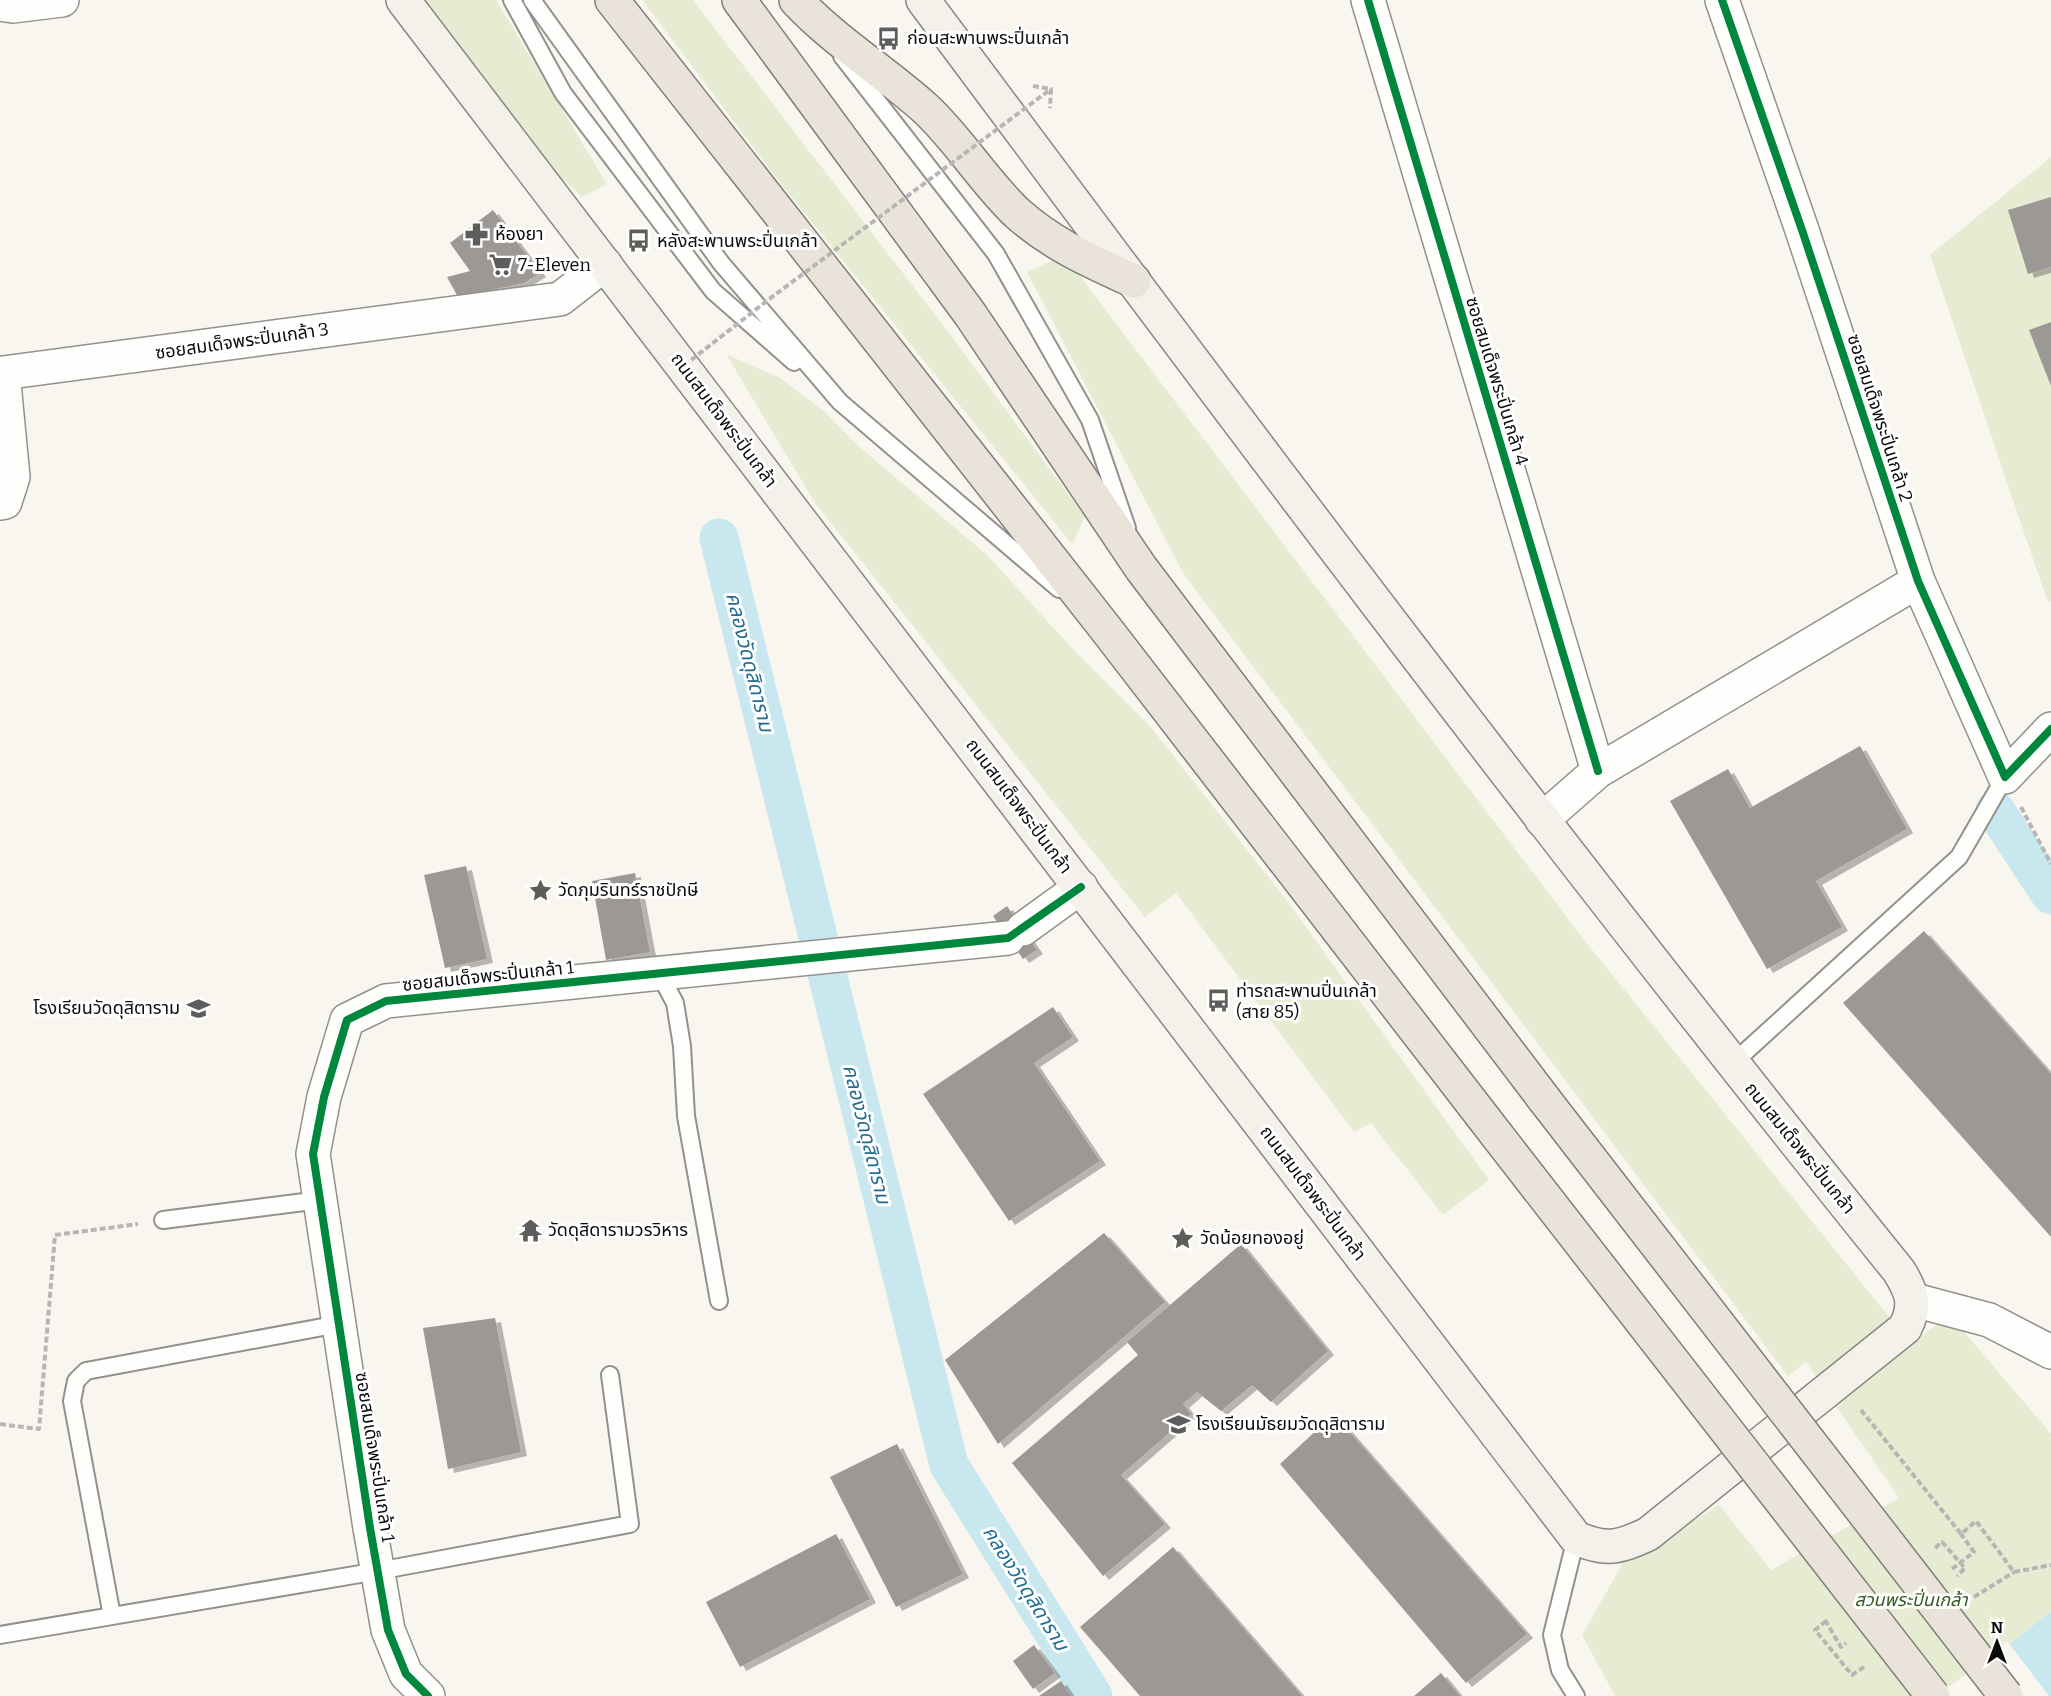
<svg xmlns="http://www.w3.org/2000/svg" width="2051" height="1696" viewBox="0 0 2051 1696" font-family="Bitter,'Noto Sans Thai',serif">
	<style>
		.green { fill: #e5ecd1 }
		.water { fill: #c9e7ef }
		.pier { fill: #f9f6ef }
		.lines { fill: none; stroke-linecap: round; stroke-linejoin: round }
		.canal { stroke: #c9e7ef; stroke-width: 39 }
		.building { fill: #9c9895; filter: url(#shadow) }
		.service-casing { stroke: #92918e; stroke-width: 20 }
		.minor-casing { stroke: #92918e; stroke-width: 36 }
		.secondary-casing { stroke: #898784; stroke-width: 36 }
		.primary-casing { stroke: #7f7e7b; stroke-width: 36 }
		.path { stroke: #b7b6b5; stroke-width: 4; stroke-dasharray: 6 3; stroke-linecap: butt }
		.service { stroke: #fefefd; stroke-width: 16 }
		.minor { stroke: #fefefd; stroke-width: 33 }
		.secondary { stroke: #f3f1e9; stroke-width: 33 }
		.primary { stroke: #eae3d9; stroke-width: 33 }
		.primary-bridge-casing { stroke: #7f7e7b; stroke-width: 36; stroke-linecap: butt }
		.path-bridge { stroke: #b7b6b5; stroke-width: 4; stroke-dasharray: 6 3; stroke-linecap: butt }
		.primary-bridge { stroke: #eae3d9; stroke-width: 33 }
		.cycleway-casing { stroke: #fff; stroke-width: 11 }
		.cycleway { stroke: #00873e; stroke-width: 8 }
		.labels { text-anchor: middle; stroke-width: 6; stroke-linejoin: round; paint-order: stroke }
		.poi-label { font-size: 18px; fill: #0b0b0b; stroke: #fff; text-anchor: start }
		.street-label { font-size: 18px; fill: #0b0b0b; stroke: #fff }
		.park-label { font-size: 18px; font-style: italic; fill: #355c22; stroke: #fff }
		.water-label { font-size: 20px; font-style: italic; fill: #216c90; stroke: #fff }
	</style>
	<defs>
		<filter id="shadow"><feDropShadow dx="6" dy="4" stdDeviation="0" flood-color="#0004"/></filter>
	</defs>
	<rect width="100%" height="100%" fill="#f9f6ef"/>
	<path class="green" d="M425 0H496L607 184 582 197 561 178Z
		M642 0H693L952 337 1085 517 1072 544 777 179Z
		M2051 157V600L2048 603 1930 255Z
		M1064 255 1581 936 1911 1344 1950 1315 2051 1434V1612L1941 1696H1615L1582 1635 1623 1563 1719 1505 1771 1570 1899 1498 1806 1362 1788 1376 1183 573 1027 272Z
		M726 354 780 378 826 413 855 443 988 556 1069 645 1150 726 1285 898 1489 1180 1443 1215 1371 1123 1354 1132 1176 893 1145 917 815 503Z"/>
	<path class="water" d="M2051 1612V1696H1941Z"/>
	<path class="pier" d="M2007 1641 2049 1696H1938L1940 1694Z"/>
	<g class="lines">
		<path class="canal" d="M719 538 949 1465 1093 1696
			M1995 810 2051 895"/>
	</g>
	<path class="building" d="M2051 197V267L2028 274 2008 210Z
		M493 210 540 273 524 283 458 297 447 277 470 271 450 243Z
		M2051 322V386L2029 330Z
		M1860 746 1907 829 1816 881 1842 927 1767 969 1670 801 1728 769 1750 808Z
		M466 866 487 959 445 968 424 875Z
		M635 873 650 952 606 960 592 881Z
		M1007 906 1037 950 1023 959 993 916Z
		M1924 931 2051 1074V1237L1843 1003Z
		M1053 1007 1073 1037 1034 1063 1100 1161 1009 1221 923 1094Z
		M1104 1233 1165 1302 998 1444 945 1360Z
		M1241 1244 1328 1351 1271 1402 1252 1385 1221 1411 1197 1392 1183 1404 1191 1414 1121 1475 1165 1524 1103 1576 1012 1463 1138 1355 1127 1342Z
		M495 1318 521 1452 448 1469 423 1328Z
		M1334 1414 1527 1634 1466 1683 1280 1464Z
		M897 1444 963 1574 896 1607 830 1477Z
		M836 1534 870 1599 740 1667 706 1602Z
		M1173 1547 1302 1696H1140L1080 1627Z
		M1034 1645 1055 1673 1033 1689 1013 1661Z
		M1441 1673 1460 1696H1414Z
		M1061 1681 1071 1696H1039Z"/>
	<g class="lines">
		<defs>
			<path id="service" d="M512 0 563 93 713 291 794 362
				M532 0 721 263 840 402 1059 589
				M842 56 996 254 1090 420 1127 528
				M659 973 675 1003 682 1046 686 1116 719 1301
				M1732 1064 1959 857 2005 777
				M163 1220 320 1200
				M1576 1538 1552 1635 1560 1670 1576 1696
				M112 1616 72 1401 76 1381 86 1371 339 1324
				M0 1635 378 1571 630 1524 610 1375"/>
			<path id="minor" d="M1368 0 1598 771
				M1722 0 1802 230 1918 581 2005 777 2051 729
				M0 4 13 6 62 0
				M0 503 5 502 13 477 3 373 560 299 605 264
				M1542 820 1598 771 1918 581
				M1023 929 1081 887
				M1914 1300 1989 1320 2051 1352
				M428 1696 406 1674 388 1630 370 1528 313 1154 324 1097 347 1020 386 1001 1008 938"/>
			<path id="secondary" d="M403 0 1576 1538C1606 1551 1619 1548 1648 1534L1905 1328C1917 1305 1912 1292 1899 1271 1563 855 1242 428 923 0"/>
			<path id="primary" d="M612 0 1106 629 1496 1134
				M739 0 970 314 1141 568 1544 1099
				M796 0C834 41 884 71 926 109 959 140 983 180 1016 212 1051 244 1092 262 1134 281"/>
		</defs>
		<use href="#service" class="service-casing"/>
		<use href="#minor" class="minor-casing"/>
		<use href="#secondary" class="secondary-casing"/>
		<use href="#primary" class="primary-casing"/>
		<path class="path" d="M1033 86 1051 89 1050 108
			M2021 807 2051 864
			M1861 1410 1961 1534 1976 1521 2014 1572 2051 1565
			M0 1424 39 1429 55 1235 138 1224
			M1935 1548 1942 1542 1965 1568 1957 1576
			M1952 1569 1974 1552 1961 1534
			M1974 1597 2014 1572
			M1825 1620 1841 1647 1846 1643
			M1826 1621 1815 1630 1852 1675 1864 1667"/>
		<use href="#service" class="service"/>
		<use href="#minor" class="minor"/>
		<use href="#secondary" class="secondary"/>
		<use href="#primary" class="primary"/>
		<defs>
			<path id="primary-bridge" d="M1544 1099 2006 1696
				M1496 1134 1933 1696"/>
		</defs>
		<use href="#primary-bridge" class="primary-bridge-casing"/>
		<path class="path-bridge" d="M677 371 768 300 1051 89"/>
		<use href="#primary-bridge" class="primary-bridge"/>
		<defs>
			<path id="cycleway" d="M1368 0 1598 771
				M1722 0 1802 230 1918 581 2005 777 2051 729
				M428 1696 406 1674 388 1630 370 1528 313 1154 324 1097 347 1020 386 1001 1008 938 1081 887"/>
		</defs>
		<use href="#cycleway" class="cycleway-casing"/>
		<use href="#cycleway" class="cycleway"/>
	</g>
	<defs>
		<symbol id="bus-bare" viewBox="-9 -9 18 18"><path d="M-5-6H5V4H4V6H2V4H-2V6H-4V4H-5ZM-3.5-4V0h7V-4ZM-3.5 1.2v1.5H-2V1.2ZM2 1.2v1.5H3.5V1.2Z" fill="#5e5d5b" stroke="#fff" stroke-width="2.5" paint-order="stroke"/></symbol>
		<symbol id="pharmacy-bare" viewBox="-9 -9 18 18"><path d="M-2-6h4v4h4v4h-4v4h-4v-4h-4v-4h4Z" fill="#5e5d5b" stroke="#fff" stroke-width="2.5" paint-order="stroke"/></symbol>
		<symbol id="supermarket-bare" viewBox="-9 -9 18 18"><path d="M-6-5.5h2.5l.6 2H6L4.5 2H-2.5L-4.4-4H-6ZM-1.5 3.2a1.3 1.3 0 1 0 .1 0ZM3 3.2a1.3 1.3 0 1 0 .1 0Z" fill="#5e5d5b" stroke="#fff" stroke-width="2.5" paint-order="stroke"/></symbol>
		<symbol id="sight-bare" viewBox="-9 -9 18 18"><path d="M0-6L1.8-2.2L6-1.7L2.9 1.2L3.7 5.4L0 3.3L-3.7 5.4L-2.9 1.2L-6-1.7L-1.8-2.2Z" fill="#5e5d5b" stroke="#fff" stroke-width="2.5" paint-order="stroke"/></symbol>
		<symbol id="school-bare" viewBox="-9 -9 18 18"><path d="M0-5L7-2L0 1L-7-2ZM-4 1L0 2.5L4 1V4Q0 6-4 4Z" fill="#5e5d5b" stroke="#fff" stroke-width="2.5" paint-order="stroke"/></symbol>
		<symbol id="temple-bare" viewBox="-9 -9 18 18"><path d="M0-6L5-2H3V0L6.5 2.5H4V6H1.5V3h-3V6H-4V2.5H-6.5L-3 0V-2H-5Z" fill="#5e5d5b" stroke="#fff" stroke-width="2.5" paint-order="stroke"/></symbol>
	</defs>
	<g fill-rule="evenodd">
		<use href="#bus-bare" x="872" y="22" width="33" height="33"/>
		<use href="#pharmacy-bare" x="460" y="218" width="33" height="33"/>
		<use href="#bus-bare" x="622" y="224" width="33" height="33"/>
		<use href="#supermarket-bare" x="484" y="248" width="33" height="33"/>
		<use href="#sight-bare" x="524" y="874" width="33" height="33"/>
		<use href="#bus-bare" x="1202" y="984" width="33" height="33"/>
		<use href="#school-bare" x="182" y="992" width="33" height="33"/>
		<use href="#temple-bare" x="514" y="1214" width="33" height="33"/>
		<use href="#sight-bare" x="1166" y="1222" width="33" height="33"/>
		<use href="#school-bare" x="1162" y="1408" width="33" height="33"/>
	</g>
	<g class="labels">
		<g class="poi-label">
			<text x="907" y="44">ก่อนสะพานพระปิ่นเกล้า</text>
			<text x="495" y="240">ห้องยา</text>
			<text x="657" y="247">หลังสะพานพระปิ่นเกล้า</text>
			<text x="518" y="271">7-Eleven</text>
			<text x="558" y="896">วัดภุมรินทร์ราชปักษี</text>
			<text x="1236" y="997">ท่ารถสะพานปิ่นเกล้า<tspan x="1236" dy="21">(สาย 85)</tspan></text>
			<text x="180" y="1014" text-anchor="end">โรงเรียนวัดดุสิตาราม</text>
			<text x="548" y="1236">วัดดุสิดารามวรวิหาร</text>
			<text x="1200" y="1244">วัดน้อยทองอยู่</text>
			<text x="1196" y="1430">โรงเรียนมัธยมวัดดุสิตาราม</text>
		</g>
		<g class="street-label">
			<text transform="translate(242 341) rotate(-8)" y="6">ซอยสมเด็จพระปิ่นเกล้า 3</text>
			<text transform="translate(1497 381) rotate(73)" y="6">ซอยสมเด็จพระปิ่นเกล้า 4</text>
			<text transform="translate(1880 418) rotate(72)" y="6">ซอยสมเด็จพระปิ่นเกล้า 2</text>
			<text transform="translate(724 420) rotate(53)" y="6">ถนนสมเด็จพระปิ่นเกล้า</text>
			<text transform="translate(1019 806) rotate(53)" y="6">ถนนสมเด็จพระปิ่นเกล้า</text>
			<text transform="translate(488 976) rotate(-6)" y="6">ซอยสมเด็จพระปิ่นเกล้า 1</text>
			<text transform="translate(1800 1148) rotate(51)" y="6">ถนนสมเด็จพระปิ่นเกล้า</text>
			<text transform="translate(1313 1193) rotate(53)" y="6">ถนนสมเด็จพระปิ่นเกล้า</text>
			<text transform="translate(375 1457) rotate(81)" y="6">ซอยสมเด็จพระปิ่นเกล้า 1</text>
		</g>
		<g class="park-label">
			<text x="1911" y="1606">สวนพระปิ่นเกล้า</text>
		</g>
		<g class="water-label">
			<text transform="translate(750 662) rotate(76)" y="7">คลองวัดดุสิดาราม</text>
			<text transform="translate(867 1134) rotate(76)" y="7">คลองวัดดุสิดาราม</text>
			<text transform="translate(1026 1588) rotate(58)" y="7">คลองวัดดุสิดาราม</text>
		</g>
	</g>
	<g transform="translate(1997 1642)" stroke="#ffffff" stroke-width="4.5" paint-order="stroke">
	<path d="M0-4.5L10 22L0 15L-10 22Z" fill="#0b0b0b"/>
	<text y="-9" font-size="16" font-weight="bold" text-anchor="middle" fill="#0b0b0b">N</text>
	</g>
</svg>
